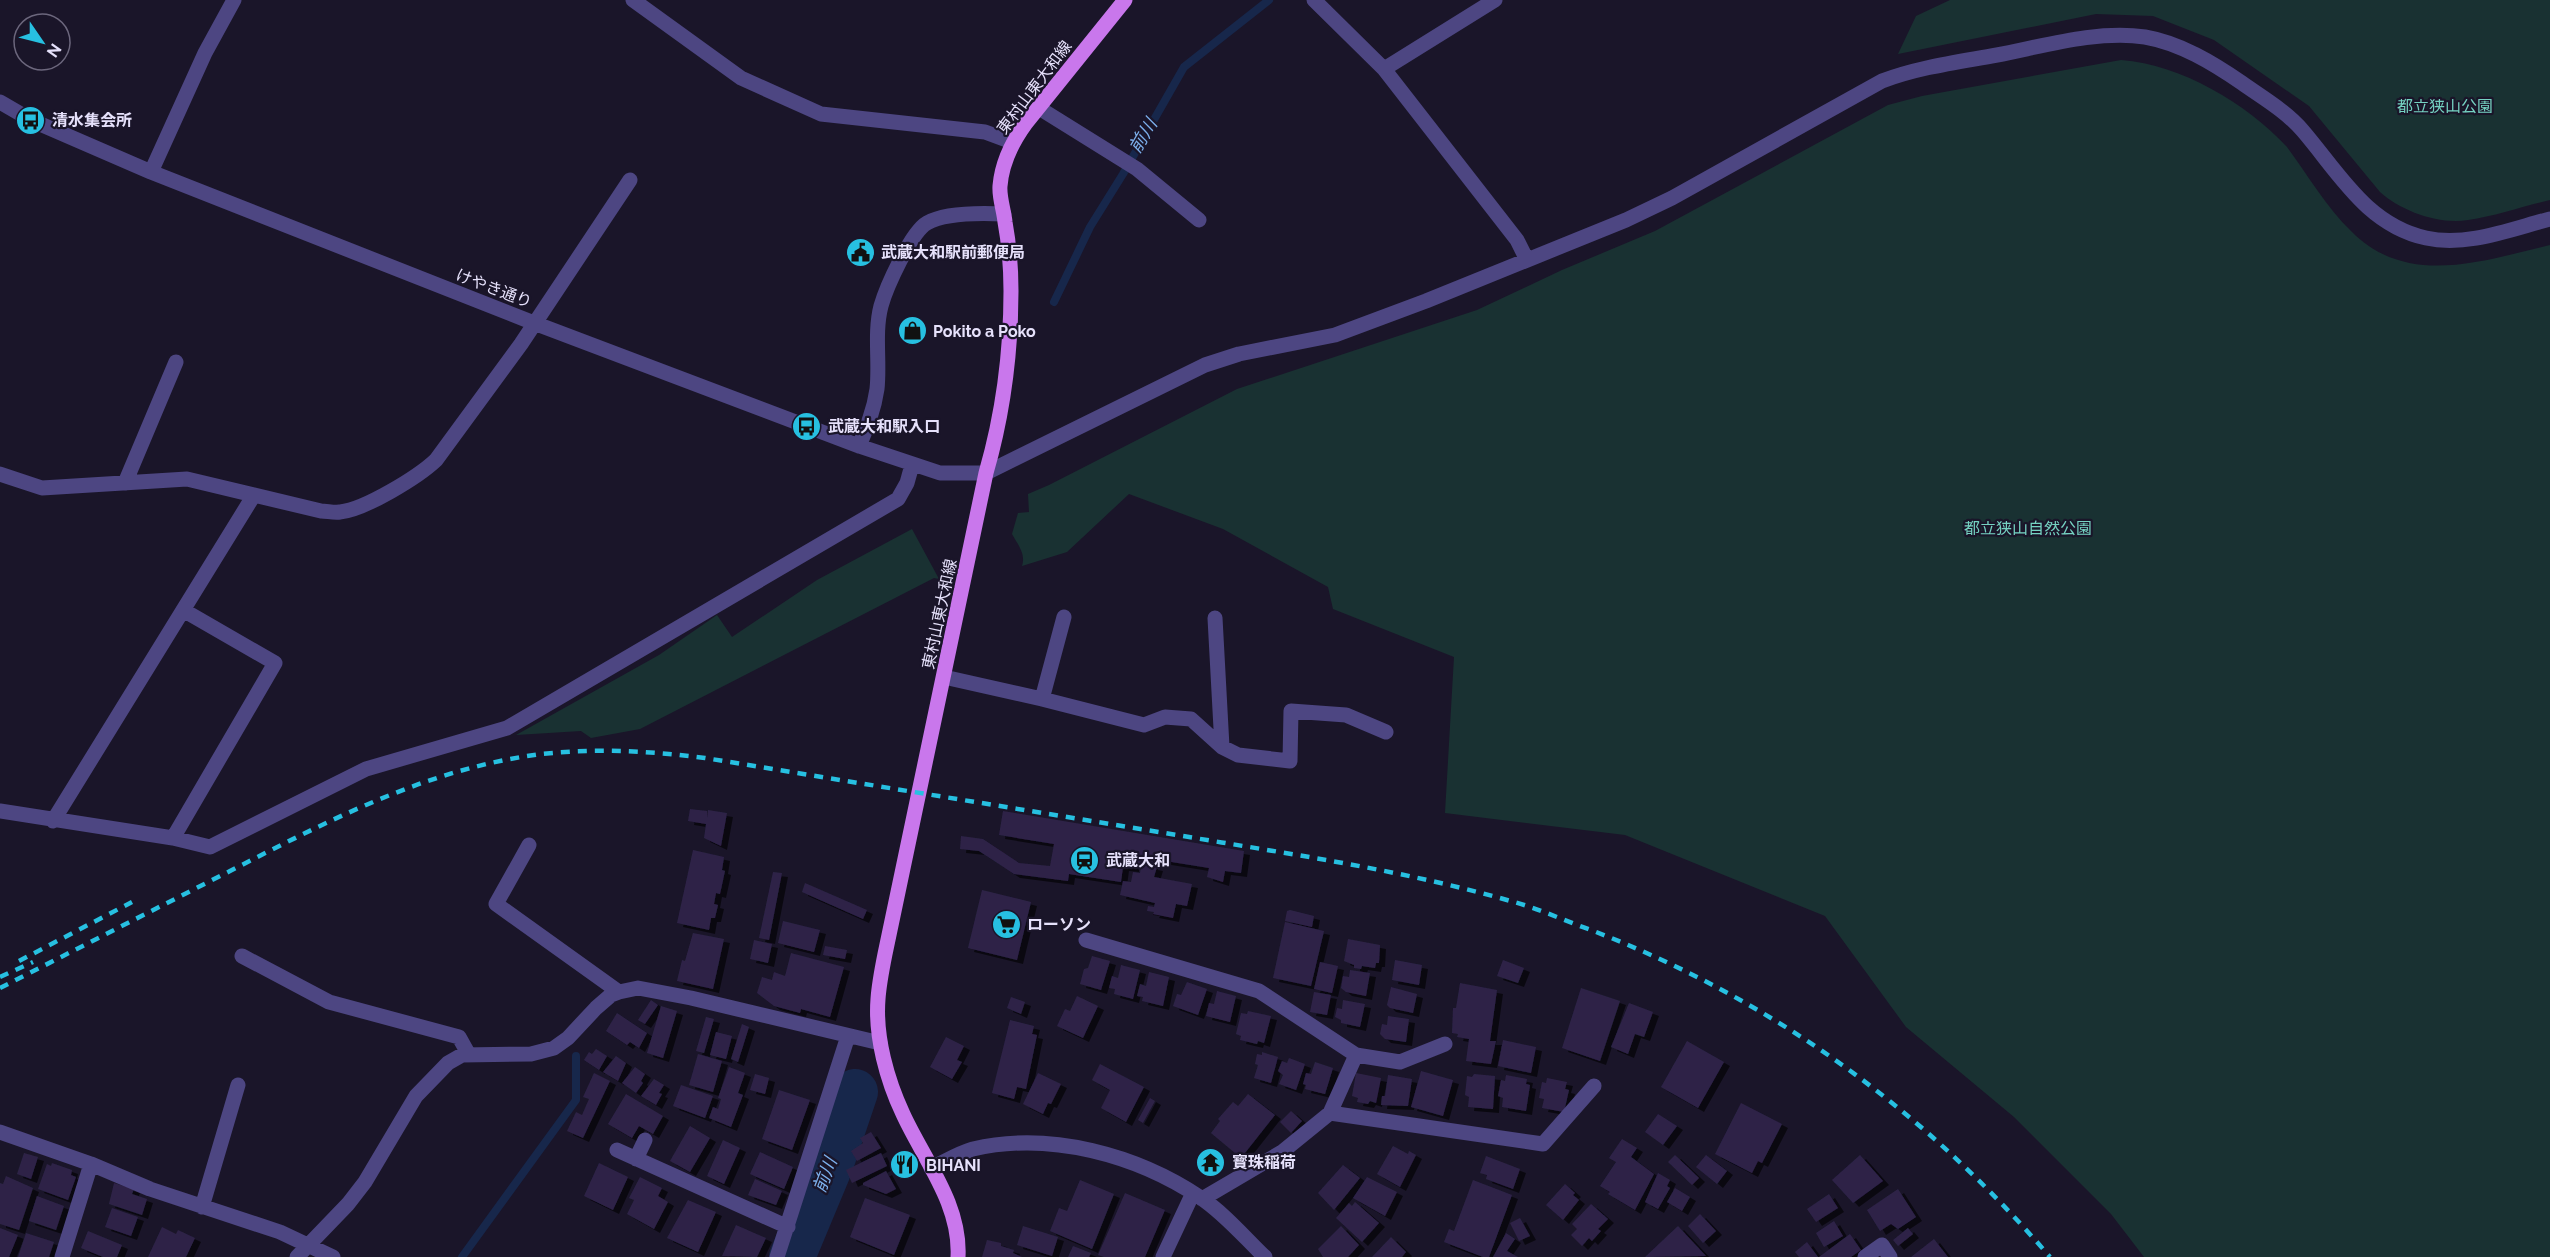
<svg xmlns="http://www.w3.org/2000/svg" width="2550" height="1257" viewBox="0 0 2550 1257" font-family="Raleway,'Noto Sans JP',sans-serif">
	<style>
		.green { fill: #193132 }
		.lines { fill: none; stroke-linecap: round; stroke-linejoin: round }
		.stream { stroke: #17274b; stroke-width: 8 }
		.river { stroke: #17274b; stroke-width: 46 }
		.building { fill: #2d2347; filter: url(#shadow) }
		.minor { stroke: #4d4682; stroke-width: 15 }
		.major { stroke: #c977ec; stroke-width: 15 }
		.rail { stroke: #27c0e1; stroke-width: 4.5; stroke-dasharray: 9 8; stroke-linecap: butt }
		.labels { text-anchor: middle; stroke-width: 4.5; stroke-linejoin: round; paint-order: stroke }
		.street-label { font-size: 16px; fill: #e6e1fb; stroke: #1a1529 }
		.park-label { font-size: 16px; fill: #75d2c2; stroke: #1a1529 }
		.poi-label { font-size: 16px; font-weight: bold; fill: #e6e1fb; stroke: #1a1529; text-anchor: start }
		.water-label { font-size: 18px; font-style: italic; fill: #7db0ed; stroke: #1a1529 }
	</style>
	<defs>
		<filter id="shadow"><feDropShadow dx="6" dy="4" stdDeviation="0" flood-color="#0009"/></filter>
	</defs>
	<rect width="100%" height="100%" fill="#1a1529"/>
	<path class="green" d="M1950 0H2550V200C2523 206 2495 216 2468 220 2439 225 2401 211 2380 192L2309 106 2214 40 2153 16 2096 14 1898 54 1916 16Z
		M2121 60C2182 65 2246 103 2287 147 2307 174 2327 208 2351 231 2407 288 2482 261 2550 245V1257H2144L2111 1214 2014 1117 1906 1027 1825 916 1625 835 1445 813 1454 657 1333 609 1328 587 1223 529 1129 494 1067 552 1022 566C1026 554 1018 545 1012 534L1018 513 1029 512 1028 494 1049 485 1237 389 1477 310 1562 270 1655 231 1888 105 1922 96Z
		M912 529 939 579 934 578 640 729 591 738 581 731 516 735 659 655 717 615 732 637 817 580Z"/>
	<g class="lines">
		<path class="stream" d="M1054 302 1090 227 1123 174 1184 67 1269 0
			M462 1257 576 1100V1056"/>
		<path class="river" d="M792 1257 830 1166 855 1092"/>
	</g>
	<path class="building" d="M690 809 707 811V818L708 810 727 813 721 846 704 838 706 824 688 821Z
		M1003 811 1244 851 1241 873 1225 871 1223 882 1207 877 1209 868 1153 859 1152 866 1157 867 1154 877 1192 884 1187 906 1176 904 1173 918 1153 914 1154 912 1147 911 1148 906 1154 907 1155 903 1120 895 1123 881 1131 882 1133 872 1140 873 1141 866 1133 864V868L1123 867 1121 882 1069 874 1068 881 1014 874 979 851 960 849 961 836 983 839 1019 863 1050 866 1054 844 999 835Z
		M693 850 724 857 722 870 725 871 720 894 716 893 714 904 718 905 715 918H711L709 930 677 923Z
		M773 872 782 873 769 940 759 938Z
		M805 883 867 910 863 919 802 892Z
		M982 890 1031 902 1017 960 968 948Z
		M1290 910 1314 916 1312 927 1285 921 1287 911Z
		M783 921 820 930 814 952 778 943Z
		M1285 922 1324 931 1311 986 1273 978Z
		M693 933 724 939 713 989 677 981 682 960 685 961Z
		M1348 939 1380 945 1379 963H1376L1375 968 1362 966 1361 969 1354 968V965L1344 961Z
		M754 940 772 944 768 963 750 959Z
		M825 946 847 950 845 959 823 955Z
		M791 953 844 967 830 1017 801 1009 800 1013 774 1006 757 993 762 977 772 980 774 972 785 976Z
		M1092 956 1110 961 1101 990 1080 984 1084 969 1088 968Z
		M1395 960 1422 965 1419 985 1392 980Z
		M1503 960 1524 968 1518 983 1497 976Z
		M1320 962 1338 966 1332 993 1314 989Z
		M1121 965 1140 970 1133 999 1114 994 1115 989 1109 988 1112 976 1118 978Z
		M1350 970 1370 973 1366 996 1346 992 1341 988 1343 976 1349 977Z
		M1149 972 1169 977 1163 1006 1142 1001 1143 997 1137 996 1140 984 1146 986Z
		M1187 982 1207 989 1198 1015 1173 1006 1177 994 1181 995Z
		M1460 983 1497 990 1490 1041H1496L1491 1064 1466 1061 1469 1039 1457 1037 1458 1034 1452 1033 1453 1008H1456Z
		M1391 987 1417 994 1413 1013 1390 1008 1387 1005Z
		M1581 988 1620 1001 1600 1061 1562 1048Z
		M1217 991 1236 996 1230 1022 1206 1016 1209 1003 1214 1004Z
		M1314 992 1331 995 1327 1015 1310 1012Z
		M1077 996 1098 1006 1083 1038 1057 1026 1065 1009 1070 1011Z
		M1011 997 1025 1002 1021 1014 1007 1008Z
		M651 1000 658 1005 645 1024 638 1020Z
		M1343 1000 1365 1004 1360 1027 1341 1023V1020L1335 1017 1337 1008 1342 1009Z
		M1629 1003 1653 1012 1644 1037 1635 1034 1628 1054 1611 1047Z
		M661 1006 677 1011 663 1058 647 1053Z
		M1248 1011 1271 1016 1264 1043 1258 1041 1257 1044 1240 1040 1241 1036 1236 1034 1241 1013 1247 1014Z
		M617 1013 647 1033 639 1048 630 1042 627 1045 606 1031Z
		M1388 1016 1409 1019 1406 1042 1385 1039 1380 1034 1382 1024 1387 1025Z
		M706 1017 714 1019 704 1053 696 1051Z
		M1010 1020 1034 1026 1032 1034 1037 1035 1026 1089 1017 1087 1014 1099 992 1093Z
		M742 1024 749 1027 738 1062 731 1059Z
		M716 1032 732 1036 726 1059 710 1055Z
		M946 1037 964 1046 957 1060 962 1062 952 1079 930 1067Z
		M1503 1040 1536 1047 1531 1073 1498 1066Z
		M1687 1041 1724 1062 1698 1108 1661 1087Z
		M596 1049 607 1056 599 1070 584 1060 589 1052 592 1054Z
		M1262 1052 1278 1057 1271 1083 1254 1078 1258 1065 1255 1064 1257 1054 1262 1055Z
		M698 1054 722 1061 713 1092 689 1085Z
		M616 1056 626 1063 618 1081 603 1072Z
		M1289 1058 1305 1064 1296 1090 1279 1084 1283 1075 1278 1071 1282 1061 1287 1063Z
		M1315 1062 1333 1068 1325 1094 1305 1089 1306 1085 1303 1084 1306 1073 1311 1074Z
		M1100 1064 1144 1087 1126 1122 1101 1108 1110 1090 1092 1080Z
		M635 1067 645 1074 641 1081 643 1083 636 1093 622 1083Z
		M729 1067 745 1073 738 1093 743 1095 731 1127 709 1118 713 1107 718 1109 721 1099 718 1098Z
		M1421 1071 1453 1080 1443 1116 1411 1107Z
		M594 1073 610 1081 583 1138 567 1131 576 1112 582 1115 589 1099 583 1097Z
		M1038 1073 1061 1084 1051 1104 1048 1103 1043 1114 1023 1104Z
		M1356 1073 1381 1078 1376 1103 1370 1101 1368 1104 1357 1102 1358 1098 1352 1096Z
		M755 1074 769 1078 765 1094 750 1090Z
		M1474 1074 1495 1076 1493 1109 1468 1107 1469 1097 1465 1095 1467 1076 1472 1077Z
		M1388 1075 1412 1079 1408 1106 1381 1105 1382 1096H1385Z
		M1506 1075 1527 1079 1526 1084 1530 1085 1526 1111 1502 1107 1503 1098 1498 1096 1501 1080 1505 1081Z
		M1547 1078 1567 1082 1565 1089 1569 1090 1564 1112 1542 1108 1544 1099 1539 1098 1542 1082 1546 1083Z
		M654 1079 664 1085 659 1093 662 1094 656 1105 641 1096Z
		M681 1085 713 1096 705 1118 673 1106Z
		M779 1090 810 1100 792 1150 762 1139Z
		M626 1094 663 1116 653 1134 639 1126 632 1138 608 1124Z
		M1248 1094 1275 1115 1241 1158 1211 1133 1220 1121 1218 1119 1233 1102 1238 1106Z
		M1150 1098 1155 1101 1143 1123 1138 1120Z
		M1741 1103 1782 1124 1762 1163 1758 1161 1752 1173 1715 1154Z
		M1291 1111 1302 1121 1291 1133 1280 1122Z
		M1658 1114 1677 1126 1663 1145 1645 1132Z
		M690 1126 710 1138 690 1172 670 1161Z
		M871 1132 881 1148 857 1161 851 1151 863 1143 860 1138Z
		M1622 1139 1637 1148 1631 1157 1654 1174 1635 1210 1608 1194 1610 1192 1600 1186 1616 1162 1609 1158Z
		M723 1140 740 1148 724 1184 707 1176Z
		M1393 1146 1408 1154 1409 1151 1416 1155 1400 1187 1377 1174Z
		M760 1152 793 1167 784 1189 750 1174Z
		M24 1153 38 1157 31 1179 17 1174Z
		M881 1153 887 1166 852 1183 846 1170Z
		M1675 1155 1699 1178 1692 1185 1668 1162Z
		M1706 1155 1727 1171 1717 1184 1696 1167Z
		M1860 1155 1883 1181 1853 1203 1832 1180Z
		M1486 1156 1520 1169 1513 1189 1486 1179 1487 1175 1480 1173Z
		M52 1163 72 1170 71 1175 76 1177 68 1200 38 1189 47 1164 51 1166Z
		M599 1163 628 1177 613 1210 584 1196Z
		M1343 1165 1360 1178 1334 1210 1318 1193Z
		M886 1171 896 1189 886 1194 863 1185V1183Z
		M1658 1173 1670 1180 1667 1186 1670 1188 1658 1209 1645 1202Z
		M6 1176 33 1188 19 1230 0 1224V1183L3 1184Z
		M640 1177 662 1188 658 1196 668 1202 654 1229 627 1214 634 1200 629 1198Z
		M1367 1177 1397 1192 1385 1216 1353 1198Z
		M755 1179 782 1191 776 1205 748 1195Z
		M1080 1180 1114 1194 1092 1249 1050 1231 1059 1208 1067 1211Z
		M1473 1180 1512 1195 1489 1257H1483L1444 1242 1449 1229 1454 1231Z
		M114 1183 134 1189 132 1194 147 1199 142 1215 109 1204Z
		M1565 1184 1575 1193 1573 1195 1579 1200 1563 1220 1546 1205Z
		M1675 1188 1690 1197 1682 1211 1667 1202Z
		M1898 1189 1916 1217 1898 1229 1891 1224 1880 1231 1867 1210Z
		M1125 1193 1165 1210 1145 1257H1104L1098 1255Z
		M1829 1194 1838 1208 1816 1222 1807 1209Z
		M37 1196 64 1206 56 1230 29 1221Z
		M865 1198 910 1215 894 1255 850 1237Z
		M688 1200 716 1212 698 1252 667 1238Z
		M1355 1202 1379 1223 1362 1242 1336 1218 1349 1203 1352 1206Z
		M1591 1204 1608 1219 1598 1229 1601 1231 1592 1241 1589 1238 1582 1246 1571 1235 1577 1229 1572 1224Z
		M112 1208 138 1217 131 1236 105 1227Z
		M1700 1214 1716 1231 1703 1243 1688 1226Z
		M1520 1218 1530 1236 1519 1241 1510 1223Z
		M1834 1221 1843 1236 1824 1247 1816 1233Z
		M736 1225 766 1238 757 1257 722 1256Z
		M1023 1226 1058 1237 1052 1256 1017 1245Z
		M1341 1226 1359 1245 1348 1257H1323L1318 1249Z
		M1678 1226 1706 1256 1645 1257Z
		M162 1227 176 1234 178 1230 195 1238 186 1257H148Z
		M0 1228 18 1235 9 1257H0Z
		M1908 1228 1913 1234 1898 1246 1893 1240Z
		M88 1231 122 1245 117 1257H103L81 1248Z
		M26 1233 54 1242 49 1257H18Z
		M1506 1233 1515 1239 1507 1251 1518 1257H1493Z
		M1850 1234 1861 1250 1851 1257H1819Z
		M1391 1237 1406 1252 1402 1257H1372Z
		M1934 1239 1948 1257H1911Z
		M987 1240 1001 1243V1246L1014 1250 1013 1253 1022 1257H982Z
		M1807 1242 1818 1257H1799L1795 1252Z
		M1073 1246 1091 1253 1089 1257H1068Z"/>
	<g class="lines">
		<path class="minor" d="M633 0 741 78 821 114 985 132 1012 142
			M1314 0 1384 69 1517 240 1527 260
			M1384 69 1495 0
			M0 102 31 120 151 172 534 323 859 446 940 473H986L1205 365 1239 354 1335 335 1426 301 1626 220 1672 198 1882 81C1919 67 1959 62 1997 55 2044 46 2097 30 2145 37 2180 43 2213 63 2242 83 2263 98 2286 111 2303 131 2339 173 2367 225 2426 238 2467 247 2511 229 2550 219
			M1039 108 1137 169 1199 220
			M151 172 205 53 234 0
			M859 446C867 427 874 410 877 389 880 362 874 333 881 306 886 288 911 232 927 223 946 212 983 213 1004 214
			M0 474 42 488 187 479 321 511C327 511 334 513 340 512 364 510 418 477 436 460L521 344 630 180
			M125 483 176 362
			M1215 618 1222 747
			M944 677 1042 699 1144 725 1165 717 1191 719 1222 747 1238 755 1290 761 1291 711 1346 715 1386 732
			M1042 699 1064 617
			M0 811 173 838 210 847 366 769 507 728 898 499 907 483 912 465
			M53 821 254 495
			M173 838 275 663 183 610
			M529 845 496 904 619 992
			M1086 940 1259 991 1356 1055 1400 1062 1445 1044
			M242 956 329 1002 459 1037 469 1055
			M1330 1113 1356 1055
			M0 1132 91 1164 150 1189 280 1232 333 1257
			M617 1150 788 1227
			M636 1159 645 1140
			M931 1168C944 1162 959 1153 973 1149 1050 1131 1137 1155 1201 1198 1225 1214 1245 1238 1265 1257
			M1202 1199 1282 1152 1330 1113 1543 1144 1594 1086
			M202 1207 238 1085
			M62 1257 91 1164
			M297 1257 348 1204 365 1182 416 1096 448 1063 462 1055 531 1054 554 1048 568 1038 596 1008 611 995 619 992 638 988 691 998 880 1043
			M777 1257 848 1036
			M1163 1257 1193 1193
			M1865 1257 1882 1245 1890 1257"/>
		<path class="major" d="M958 1257C961 1204 924 1160 903 1114 887 1080 875 1037 878 999 879 984 882 969 885 954L986 473C1003 414 1011 352 1011 291 1011 269 1009 244 1005 222 1004 211 999 197 1000 186 1002 162 1012 142 1026 123L1125 0"/>
		<path class="rail" d="M19 961 132 902
			M0 977 33 962
			M0 988C77 949 153 910 230 871 330 820 429 768 542 754 597 748 651 751 705 758 859 783 1012 808 1165 833 1282 853 1400 869 1514 902 1540 909 1565 921 1591 930 1773 1000 1923 1109 2050 1257"/>
	</g>
	<defs>
		<symbol id="bus-disc" viewBox="-11 -11 22 22"><circle r="9.5" fill="#27c0e1" stroke="#1a1529"/><path d="M-5-6H5V4H4V6H2V4H-2V6H-4V4H-5ZM-3.5-4V0h7V-4ZM-3.5 1.2v1.5H-2V1.2ZM2 1.2v1.5H3.5V1.2Z" fill="#111"/></symbol>
		<symbol id="civic-disc" viewBox="-11 -11 22 22"><circle r="9.5" fill="#27c0e1" stroke="#1a1529"/><path d="M-.6-6.5H3V-4.5H.6V-3L4-1V1h2V6H-6V1h2V-1L-.6-3ZM-1.2 2.5V6h2.4V2.5Z" fill="#111"/></symbol>
		<symbol id="shop-disc" viewBox="-11 -11 22 22"><circle r="9.5" fill="#27c0e1" stroke="#1a1529"/><path d="M-5-2.5h2.3a2.7 3.5 0 0 1 5.4 0H5L5.5 6h-11ZM-1.5-2.5h3a1.5 2.3 0 0 0-3 0Z" fill="#111"/></symbol>
		<symbol id="station-disc" viewBox="-11 -11 22 22"><circle r="9.5" fill="#27c0e1" stroke="#1a1529"/><path d="M-3-6H3Q5-6 5-4V2Q5 4 3 4L4.5 6H3L1.5 4h-3L-3 6H-4.5L-3 4Q-5 4-5 2V-4Q-5-6-3-6ZM-3.5-4v3h7v-3ZM-3.5 1v1.5H-2V1ZM2 1v1.5H3.5V1Z" fill="#111"/></symbol>
		<symbol id="supermarket-disc" viewBox="-11 -11 22 22"><circle r="9.5" fill="#27c0e1" stroke="#1a1529"/><path d="M-6-5.5h2.5l.6 2H6L4.5 2H-2.5L-4.4-4H-6ZM-1.5 3.2a1.3 1.3 0 1 0 .1 0ZM3 3.2a1.3 1.3 0 1 0 .1 0Z" fill="#111"/></symbol>
		<symbol id="temple-disc" viewBox="-11 -11 22 22"><circle r="9.5" fill="#27c0e1" stroke="#1a1529"/><path d="M0-6L5-2H3V0L6.5 2.5H4V6H1.5V3h-3V6H-4V2.5H-6.5L-3 0V-2H-5Z" fill="#111"/></symbol>
		<symbol id="restaurant-disc" viewBox="-11 -11 22 22"><circle r="9.5" fill="#27c0e1" stroke="#1a1529"/><path d="M-5-6h1v4h1v-4h1v4h1v-4h1v5L-1.5 .5V6h-2V.5L-5-1ZM5-6V6H3V1.5H1.5Q1.5-4 5-6Z" fill="#111"/></symbol>
	</defs>
	<g fill-rule="evenodd">
		<use href="#bus-disc" x="14" y="104" width="33" height="33"/>
		<use href="#civic-disc" x="844" y="236" width="33" height="33"/>
		<use href="#shop-disc" x="896" y="314" width="33" height="33"/>
		<use href="#bus-disc" x="790" y="410" width="33" height="33"/>
		<use href="#station-disc" x="1068" y="844" width="33" height="33"/>
		<use href="#supermarket-disc" x="990" y="908" width="33" height="33"/>
		<use href="#temple-disc" x="1194" y="1146" width="33" height="33"/>
		<use href="#restaurant-disc" x="888" y="1148" width="33" height="33"/>
	</g>
	<g class="labels">
		<g class="street-label">
			<text transform="translate(1034 87) rotate(-53)" y="6">東村山東大和線</text>
			<text transform="translate(494 288) rotate(21)" y="6">けやき通り</text>
			<text transform="translate(939 614) rotate(-78)" y="6">東村山東大和線</text>
		</g>
		<g class="park-label">
			<text x="2445" y="112">都立狭山公園</text>
			<text x="2028" y="534">都立狭山自然公園</text>
		</g>
		<g class="poi-label">
			<text x="52" y="126">清水集会所</text>
			<text x="881" y="258">武蔵大和駅前郵便局</text>
			<text x="933" y="337">Pokito a Poko</text>
			<text x="828" y="432">武蔵大和駅入口</text>
			<text x="1106" y="866">武蔵大和</text>
			<text x="1027" y="930">ローソン</text>
			<text x="1232" y="1168">寳珠稲荷</text>
			<text x="926" y="1171">BIHANI</text>
		</g>
		<g class="water-label">
			<text transform="translate(1143 136) rotate(-59)" y="6">前川</text>
			<text transform="translate(825 1175) rotate(-69)" y="6">前川</text>
		</g>
	</g>
	<g transform="translate(42 42) rotate(125)"><circle r="28" fill="#1a1529" stroke="#6c677d" stroke-width="1.5"/>
	<path d="M0-4.5L10 22L0 15L-10 22Z" fill="#27c0e1"/>
	<text y="-9" font-size="16" font-weight="bold" text-anchor="middle" fill="#e6e1fb">N</text>
	</g>
</svg>
